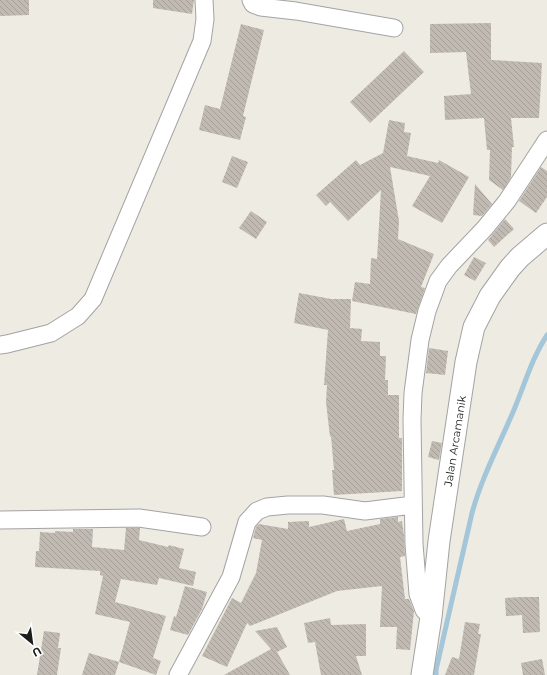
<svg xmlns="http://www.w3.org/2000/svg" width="547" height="675" viewBox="0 0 547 675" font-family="Montserrat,sans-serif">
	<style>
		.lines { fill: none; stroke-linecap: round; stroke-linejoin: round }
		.stream { stroke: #a4c6d9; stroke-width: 5 }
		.building { fill: url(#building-back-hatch) }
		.minor-casing { stroke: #a3a3a3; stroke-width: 19 }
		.tertiary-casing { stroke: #a3a3a3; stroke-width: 23 }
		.minor { stroke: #fff; stroke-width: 17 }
		.tertiary { stroke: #fff; stroke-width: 21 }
		.labels { text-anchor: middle; stroke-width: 3.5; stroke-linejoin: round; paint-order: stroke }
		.street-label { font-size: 11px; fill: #1c1c1c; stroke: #fff }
	</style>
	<defs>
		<pattern id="building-back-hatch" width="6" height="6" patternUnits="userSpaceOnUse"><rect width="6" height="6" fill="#c1bab2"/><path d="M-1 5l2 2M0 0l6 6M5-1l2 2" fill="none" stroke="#a59f98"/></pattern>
	</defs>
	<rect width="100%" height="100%" fill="#edebe2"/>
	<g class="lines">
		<path class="stream" d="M436 675V670L472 513C481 480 496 451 510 419 523 391 530 361 547 335"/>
	</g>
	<path class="building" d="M0 0H29V15L0 16Z
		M153 0H194L192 14 153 8Z
		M491 23V60L542 63 539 118H511L514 147H512L511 177 503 190 489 180 490 150H487L484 118 445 120 444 96 471 94 466 52 430 53V24Z
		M241 24 264 30 243 116 246 117 240 140 199 130 205 105 220 109Z
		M404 51 424 72 370 123 350 102Z
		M389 120 405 123 404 132 411 133 407 156 438 163 439 160 469 177 442 223 412 206 430 176 390 167 399 221 398 239 434 254 421 287 425 288 416 314 352 301 355 282 370 284 371 258 377 259 381 190 348 221 330 202 326 206 316 195 356 160 360 165 383 153Z
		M232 156 248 162 237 188 222 182Z
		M541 167 547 171V197L536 213 519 201Z
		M475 184 492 204 482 216 473 215Z
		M251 211 267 222 256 239 239 228Z
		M505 219 514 229 494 247 488 240Z
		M474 257 486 263 475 281 464 275Z
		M299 293 331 299H351L350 328 362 329 361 341 380 342V356H386L385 380H388V395H399V438H402V491L334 495 332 470H334L331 436 330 437 326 402 327 385H324L328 330 294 323Z
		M429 348 448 351 445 375 426 373Z
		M432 441 442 443 439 460 428 457Z
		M398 517V522L402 521 404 536 405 556 400 557 405 599H409L414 611 410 650 396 649 397 627H380L382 586 337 591 250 626 247 623 227 667 202 656 232 598 241 603 256 573 262 540 253 538 256 527 259 524 288 529V522L309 521V527L344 519 347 531 380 524V519Z
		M126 528H140L139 540 168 547 169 545 184 549 179 568 196 572 193 586 159 578 157 585 121 579 115 602 166 616 153 658 161 661 156 675 119 662 115 675H82L89 653 119 662 130 622 95 614 103 576 100 575V571L35 567 36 551H39L40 532 55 533V531L73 532V529H93L92 547 124 550Z
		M185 586 207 592 202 609 188 635 170 630 174 616 176 617Z
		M522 597H539L540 632 523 633 522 615 506 616 505 598Z
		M330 618 331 625 366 624V656H356L362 675H321L315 642 308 643 304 623Z
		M465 622 480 624 478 634H481L474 675H445L452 657 459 659Z
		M277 627 287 647 277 652 290 675H224L271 649 255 631Z
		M44 631 60 633 58 648H61L57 675H37Z
		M542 659 545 675H523L521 663Z"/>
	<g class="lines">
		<defs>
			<path id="minor" d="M251 0 253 4 261 7 296 11 394 28
				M0 345 7 344 51 333 78 316 93 299 202 41 205 19 204 0
				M0 520 139 518 202 527
				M431 617 424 610 418 594 414 544 412 420 413 393 420 340 427 311 438 281 449 266 485 228 507 201 547 140
				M178 675 231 577 247 522 257 511 267 507 288 505H323L365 511 413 505"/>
			<path id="tertiary" d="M422 675 431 617 439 541 466 362 474 327 490 296 510 268 520 257 547 234"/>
		</defs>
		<use href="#minor" class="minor-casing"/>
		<use href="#tertiary" class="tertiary-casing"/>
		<use href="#minor" class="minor"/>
		<use href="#tertiary" class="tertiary"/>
	</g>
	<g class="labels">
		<g class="street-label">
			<text transform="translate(455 441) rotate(-81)" y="4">Jalan Arcamanik</text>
		</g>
	</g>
	<g transform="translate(32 643) rotate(151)" stroke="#ffffff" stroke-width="3" paint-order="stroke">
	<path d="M0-3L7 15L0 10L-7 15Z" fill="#1c1c1c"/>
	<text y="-6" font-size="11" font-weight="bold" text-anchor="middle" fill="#1c1c1c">U</text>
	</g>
</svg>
